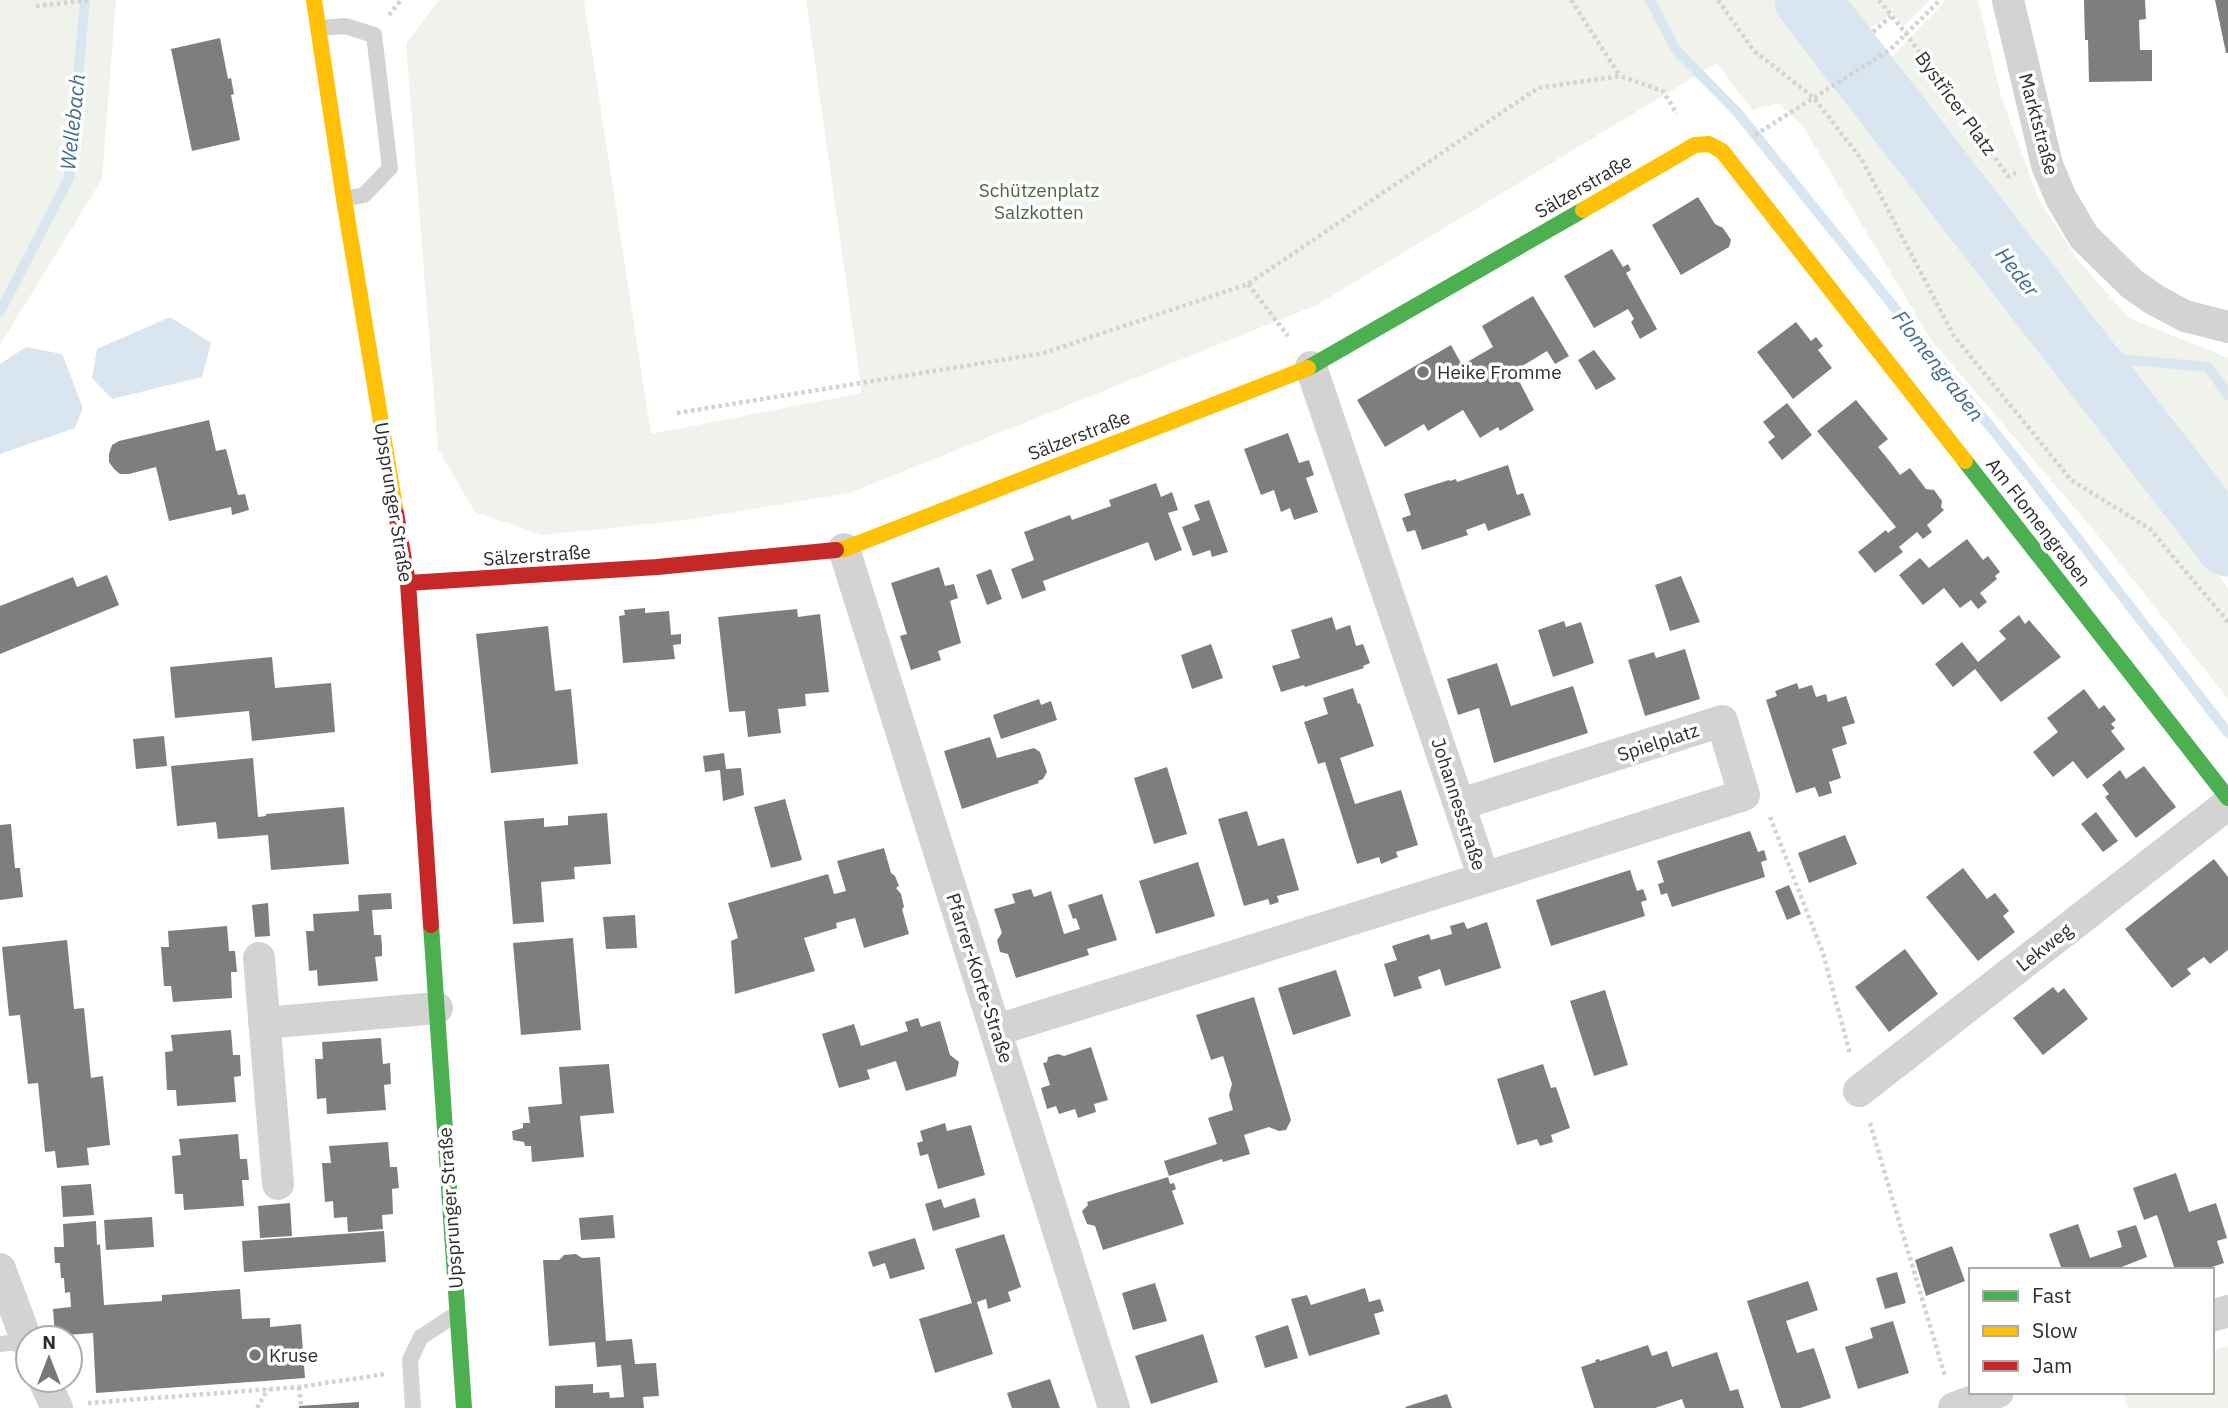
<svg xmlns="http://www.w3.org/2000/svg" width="2228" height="1408" viewBox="0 0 2228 1408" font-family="'IBM Plex Sans',sans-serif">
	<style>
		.green { fill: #f0f3ec }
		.water { fill: #d9e6f0 }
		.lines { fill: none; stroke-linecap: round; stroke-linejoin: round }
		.stream { stroke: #d9e6f0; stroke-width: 10 }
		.river { stroke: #d9e6f0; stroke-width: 65 }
		.building { fill: #7e7e7e }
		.path { stroke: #d3d3d3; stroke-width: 4.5; stroke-dasharray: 3.5 3.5; stroke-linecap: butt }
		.lane { stroke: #d3d3d3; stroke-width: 16 }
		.street { stroke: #d3d3d3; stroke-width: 32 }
		.fast { stroke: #4caf50; stroke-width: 16 }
		.slow { stroke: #ffc107; stroke-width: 16 }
		.jam { stroke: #c62828; stroke-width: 16 }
		.poi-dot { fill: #777; stroke: #fff; stroke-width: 2.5 }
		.labels { text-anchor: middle; stroke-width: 7; stroke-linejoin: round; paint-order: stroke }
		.street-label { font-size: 19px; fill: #2e2e2e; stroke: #fff }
		.park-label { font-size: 19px; fill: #4f663e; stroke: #fff }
		.poi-label { font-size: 19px; fill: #2e2e2e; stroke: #fff; text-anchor: start }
		.water-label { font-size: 21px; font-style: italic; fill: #416a8b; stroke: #fff }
	</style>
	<rect width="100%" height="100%" fill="#fff"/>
	<path class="green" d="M0 0H116L102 179 0 345Z
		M439 0H584L651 434 862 393 806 0H1778L2087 400 2228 588V699L2095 532 1931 340 1802 125 1778 103 1752 110 1717 63 1317 305 849 493 687 520 542 535 475 512 438 449 406 44Z
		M1839 0H1930L1903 27 1892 13 1867 31Z
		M1946 0H1978L2001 96 2038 198 2077 259 2129 318 2228 358V508L1890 59Z
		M2228 1346V1408H2128L2122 1392H2212V1351Z"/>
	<path class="water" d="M170 317 211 343 202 377 112 399 92 378 97 349Z
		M26 347 62 354 83 408 75 428 0 454V364Z"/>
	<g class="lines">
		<path class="stream" d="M1650 0 1676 50 1738 113 2013 455 2228 733
			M0 312 69 178 85 0
			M2083 356 2208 367 2228 395"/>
		<path class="river" d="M1807 0 2228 544"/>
	</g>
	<path class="building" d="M2084 0H2145L2146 19 2139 20 2140 50H2152V81L2089 82 2088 40H2085Z
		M2215 0H2228V53H2226Z
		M220 38 228 79 231 78 234 94 231 95 240 140 192 151 171 49Z
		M1698 197 1715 224 1723 228 1731 240 1729 247 1681 275 1652 225Z
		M1612 249 1623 267 1628 264 1631 270 1626 273 1657 329 1640 339 1631 322 1634 319 1628 309 1594 328 1564 276Z
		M1533 296 1569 356 1555 364 1547 351 1514 371 1534 410 1500 431 1498 427 1480 438 1463 410 1428 431 1424 424 1385 447 1357 400 1451 345 1462 365 1481 354 1493 347 1482 326Z
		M1796 322 1811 341 1816 337 1823 346 1818 350 1832 368 1793 399 1757 352Z
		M1594 350 1616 379 1596 390 1578 360Z
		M1856 400 1888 439 1878 447 1891 463 1900 475 1910 468 1926 489 1934 490 1942 501 1941 507 1944 510 1927 525 1932 532 1923 539 1917 532 1899 547 1903 552 1875 573 1858 552 1886 530 1888 533 1896 527 1817 431Z
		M1787 403 1812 435 1782 460 1768 442 1775 437 1763 422Z
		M209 420 216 451 226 449 238 495 245 494 249 510 232 515 231 507 169 521 156 467 129 474H120L114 469 109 462V454L112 445 119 441Z
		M1288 433 1299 463 1309 460 1314 475 1306 478 1318 512 1294 520 1290 508 1281 512 1274 490 1261 495 1244 449Z
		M1508 465 1517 495 1523 493 1531 515 1488 531 1485 523 1466 530 1468 535 1422 550 1415 530 1407 532 1402 518 1411 515 1404 494 1449 480 1450 481 1456 479 1457 482Z
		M1156 483 1161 497 1172 492 1178 510 1168 513 1182 550 1155 561 1148 542 1043 581 1046 590 1022 599 1011 569 1034 560 1024 532 1070 515 1072 520 1111 506 1109 500Z
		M1209 500 1228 552 1212 557 1210 550 1193 556 1182 527 1200 520 1194 505Z
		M1967 539 1983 560 1988 556 2000 572 1995 576 1997 579 1980 593 1987 602 1978 609 1971 600 1960 608 1944 588 1923 605 1899 575 1920 558 1929 568Z
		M939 567 945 586 954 584 958 598 950 601 961 643 938 651 941 660 911 670 900 636 907 634 891 583Z
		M991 569 1002 599 987 605 976 575Z
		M107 575 119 605 0 654V606L73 577 77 587Z
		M1681 576 1700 622 1670 631 1655 585Z
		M645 608V613L669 611 671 635 681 634V644L673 645 675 659 623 663 619 616 625 615 624 610Z
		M797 609 798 617 820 614 829 692 805 694 806 706 778 709 781 733 748 737 745 711 729 712 718 617Z
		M2019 615 2025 624 2029 620 2061 657 2001 702 1975 669 1953 687 1935 664 1962 642 1978 662 2006 639 1999 631Z
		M1332 617 1336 630 1350 625 1356 646 1363 644 1370 663 1363 666 1364 668 1305 687 1304 685 1281 692 1272 666 1300 658 1291 630Z
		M1564 621 1566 627 1581 622 1594 663 1553 677 1538 630Z
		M548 626 555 691 571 689 578 764 491 773 476 634Z
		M1211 644 1223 678 1192 689 1181 655Z
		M1685 649 1700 699 1645 716 1628 660 1654 652 1656 658Z
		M272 657 275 688 331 683 335 732 252 741 249 711 175 718 170 667Z
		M1497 663 1511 706 1573 686 1588 733 1494 763 1479 708 1458 715 1447 679Z
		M1797 683 1799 689 1812 685 1816 697 1826 694 1828 702 1846 696 1855 723 1842 727 1847 744 1832 749 1841 778 1829 782 1832 793 1819 797 1815 787 1796 793 1766 700 1777 696 1775 691Z
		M1353 688 1358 704 1360 703 1374 746 1340 758 1355 804 1401 790 1418 845 1396 852 1398 857 1381 864 1379 857 1357 864 1325 762 1318 764 1304 722 1328 714 1323 698Z
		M2084 689 2099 709 2104 705 2116 720 2111 724 2115 728 2111 731 2125 749 2087 779 2073 761 2053 777 2033 752 2058 732 2047 718Z
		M1039 699 1041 705 1051 701 1057 720 1001 739 993 715Z
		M164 736 167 766 136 769 133 739Z
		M990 737 997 758 1034 748 1040 752 1047 772 1043 779 1038 781 1039 783 962 809 944 751Z
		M724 753 726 769 741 768 744 795 723 801 720 770 705 772 703 756Z
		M253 758 258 817 266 816V814L344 807 349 864 271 870 268 835 218 839 216 822 177 826 171 766Z
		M2144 766 2176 807 2136 838 2105 797 2109 794 2102 785 2120 770 2126 779Z
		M1167 767 1187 834 1154 844 1134 778Z
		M785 799 802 860 771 868 754 807Z
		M1247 811 1258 846 1284 838 1299 890 1277 896 1279 902 1270 905 1268 899 1244 906 1218 819Z
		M2096 812 2118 841 2103 852 2081 824Z
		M607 813 611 864 574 867 575 879 541 882 544 922 513 924 504 821 544 818V827L568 825V816Z
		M11 824 15 868H20L23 897 0 900V825Z
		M1750 831 1758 852 1764 850 1767 860 1761 862 1765 877 1672 907 1667 893 1661 895 1658 884 1664 882 1657 861Z
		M1845 835 1857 864 1809 883 1798 853Z
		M884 848 891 873 895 876 899 886 896 888 901 894 904 907 902 909 909 934 864 948 855 918 836 923 837 928 804 938 815 971 735 994 731 941 738 938 728 903 828 874 834 894 846 891 837 861Z
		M2214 859 2228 877V950L2210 964 2204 957 2187 969 2191 974 2172 988 2125 929Z
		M1198 862 1215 916 1156 934 1139 881Z
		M1963 868 1987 899 1995 893 2009 911 2003 916 2015 932 1978 961 1926 897Z
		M1630 870 1637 891 1643 889 1647 900 1641 902 1645 916 1551 946 1536 900Z
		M1789 885 1801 914 1787 920 1775 891Z
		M1031 889 1034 897 1051 891 1064 934 1080 929 1076 918 1073 919 1068 905 1102 894 1117 940 1087 949 1089 955 1016 978 1008 954 1000 952 997 940 1002 933 994 909 1015 903 1012 894Z
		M391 893 392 909 372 910 374 935H381L382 946V956L375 957 378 981 318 986 317 970 309 971 306 931H314L313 914 359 911 358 895Z
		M268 903 270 936 255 937 252 905Z
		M635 915 637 948 606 949 603 917Z
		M1464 922 1467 929 1487 922 1501 968 1445 986 1440 969 1418 977 1422 988 1394 997 1384 964 1397 960 1392 946 1429 934 1431 940 1452 934 1450 926Z
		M227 926 229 951H235L237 972H231L232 998 173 1002 171 986H164L161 947H169L168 931Z
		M573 938 581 1030 521 1035 513 943Z
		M67 940 74 1009 84 1008 91 1078 103 1076 110 1145 87 1148 89 1165 57 1168 55 1151 45 1152 38 1083 28 1084 20 1015 9 1016 2 947Z
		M1905 949 1938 994 1889 1032 1855 987Z
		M1336 970 1351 1016 1293 1035 1278 988Z
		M2053 987 2058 993 2064 988 2088 1019 2043 1055 2013 1018Z
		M1605 990 1628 1065 1594 1076 1570 1001Z
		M1254 997 1291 1120 1286 1130 1279 1131 1269 1127 1244 1135 1250 1154 1223 1162 1222 1159 1169 1176 1164 1161 1217 1144 1208 1118 1233 1110 1229 1095 1232 1084 1223 1056 1211 1060 1196 1015Z
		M918 1018 921 1027 940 1021 950 1055 959 1062 956 1076 906 1091 896 1061 867 1070 870 1079 839 1088 822 1034 854 1024 861 1046 908 1031 905 1022Z
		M231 1030 233 1055H240L241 1076 234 1077 236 1102 177 1106 176 1090H167L165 1052 173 1051 171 1035Z
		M381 1038 383 1064 390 1063 391 1084 384 1085 386 1110 327 1114 326 1098 317 1099 315 1059H323L322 1042Z
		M1091 1047 1108 1100 1094 1104 1096 1112 1078 1118 1075 1109 1059 1114 1056 1106 1047 1109 1041 1088 1050 1085 1043 1063 1047 1062 1048 1057 1058 1054 1064 1056Z
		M609 1064 614 1113 580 1116 584 1157 532 1162 531 1146H525L524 1142 513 1140 512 1131 523 1128V1123H530L528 1107 562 1104 559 1067Z
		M1543 1064 1551 1088 1556 1087 1570 1128 1551 1135 1553 1142 1540 1146 1537 1139 1517 1145 1497 1079Z
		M945 1123 947 1131 971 1125 985 1175 938 1189 928 1154 920 1156 917 1143 923 1141 920 1131Z
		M238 1134 240 1159H247L249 1180H242L244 1206 184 1210 183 1194H175L172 1156 181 1155 179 1139Z
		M388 1142 390 1167H397L399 1188 392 1189 393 1214 382 1215 383 1229 348 1232 347 1217 334 1218 333 1201 325 1202 322 1163H331L329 1146Z
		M2176 1173 2189 1212 2216 1203 2227 1238 2217 1241 2224 1263 2203 1270H2175L2157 1215 2144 1220 2133 1188Z
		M1168 1177 1170 1184 1174 1183 1176 1189 1172 1191 1184 1224 1103 1250 1095 1226 1087 1224 1082 1211 1088 1205 1087 1202Z
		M91 1184 94 1215 63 1217 61 1186Z
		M975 1198 980 1217 933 1231 925 1204 941 1199 944 1208Z
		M290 1203 292 1236 260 1238 258 1206Z
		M613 1215 615 1238 581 1240 579 1218Z
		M152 1217 154 1247 106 1250 104 1220Z
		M96 1221 97 1245 100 1244 104 1305 162 1301V1295L240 1289 242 1319 270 1318V1327L301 1324 305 1378 96 1393 93 1333 55 1336 53 1309 71 1307 70 1292 65 1293 64 1278H61L60 1263H55L54 1247H64L63 1224Z
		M2078 1224 2090 1258 2122 1247 2117 1231 2136 1225 2147 1257 2114 1270H2062L2049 1234Z
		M384 1231 386 1262 244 1272 242 1241Z
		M1004 1234 1021 1287 1008 1292 1011 1301 988 1309 986 1299 977 1302 993 1354 935 1373 919 1319 972 1303 955 1249Z
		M915 1238 925 1269 890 1279 885 1263 873 1267 868 1252Z
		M1952 1246 1965 1281 1926 1296 1915 1260Z
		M576 1254 582 1258 600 1257 606 1341 632 1339 635 1364 656 1363 659 1396 643 1397 644 1408H555V1386L593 1384V1393L609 1392 610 1398 624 1397 621 1365 597 1367 595 1342 549 1346 543 1260H559L564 1255Z
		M1897 1272 1906 1303 1885 1309 1876 1278Z
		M1808 1281 1818 1310 1786 1321 1797 1353 1814 1348 1831 1398 1800 1408H1781L1747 1301Z
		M1155 1283 1167 1321 1133 1330 1122 1293Z
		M1365 1288 1369 1302 1380 1299 1384 1311 1374 1314 1380 1334 1309 1356 1291 1299 1307 1295 1311 1305Z
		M1893 1321 1909 1373 1858 1389 1845 1347 1873 1338 1870 1328Z
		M1288 1325 1298 1358 1265 1368 1255 1336Z
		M1203 1334 1218 1382 1151 1404 1135 1356Z
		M1648 1345 1652 1356 1667 1351 1672 1367 1717 1352 1730 1391 1738 1389 1744 1408H1685L1682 1399 1655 1408H1594L1581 1367 1596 1362 1595 1360 1599 1359 1600 1361Z
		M1050 1379 1060 1408H1012L1007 1393Z
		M1447 1394 1452 1408H1406L1405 1407Z
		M359 1402V1408H299V1406Z"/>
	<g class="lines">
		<path class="path" d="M1571 0 1620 76
			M1718 0 1753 50 1814 98 1862 160 1954 336 2071 480 2150 529 2228 622
			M1879 0 1907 35 2008 176 2016 173
			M36 6 90 0
			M389 15 401 0
			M1873 32 1891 16
			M1755 135 1891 49 1940 0
			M1248 284 1288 336
			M677 413 1044 353 1248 284 1538 88 1620 76 1663 91 1677 114
			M1770 817 1823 953 1850 1054
			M1870 1123 1945 1376
			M299 1387 301 1406
			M88 1403 299 1387 386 1374
			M257 1408 268 1389"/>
		<path class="lane" d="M318 28 345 26 374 35 390 168 364 195 344 199
			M0 1344 27 1341
			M413 1408 410 1360 421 1337 455 1315"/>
		<path class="street" d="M2008 0 2047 165 2061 198 2084 237 2132 284 2155 300 2185 316 2228 327
			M844 549 1114 1408
			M1461 804 1722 721 1744 795 1484 878
			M259 958 278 1184
			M264 1023 437 1008
			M997 1030 1484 878 1311 367
			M1859 1091 2228 804
			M0 1269 28 1344
			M2212 1316 2228 1311
			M44 1380 57 1408
			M1954 1408 1998 1392"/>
		<path class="fast" d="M1308 368 1583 210
			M1965 461 2228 798
			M431 925 464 1408"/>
		<path class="slow" d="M314 0 344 199 396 513
			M1583 210 1695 145 1709 144 1722 151 1965 461
			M836 550 844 549 1308 368"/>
		<path class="jam" d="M396 513 408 583 431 925
			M408 583 657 567 836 550"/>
	</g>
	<g class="poi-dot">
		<circle cx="1423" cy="372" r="7"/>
		<circle cx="255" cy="1355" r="7"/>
	</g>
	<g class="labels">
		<g class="street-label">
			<text transform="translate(1956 103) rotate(54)" y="7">Bystřicer Platz</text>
			<text transform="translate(2039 124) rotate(75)" y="7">Marktstraße</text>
			<text transform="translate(1583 186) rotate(-30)" y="7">Sälzerstraße</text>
			<text transform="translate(1079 435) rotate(-21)" y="7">Sälzerstraße</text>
			<text transform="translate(394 502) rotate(81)" y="7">Upsprunger Straße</text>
			<text transform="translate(2039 522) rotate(52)" y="7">Am Flomengraben</text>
			<text transform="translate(537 555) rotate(-4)" y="7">Sälzerstraße</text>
			<text transform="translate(1658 742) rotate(-18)" y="7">Spielplatz</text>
			<text transform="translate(1459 804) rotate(72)" y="7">Johannesstraße</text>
			<text transform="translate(2044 947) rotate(-38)" y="7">Lekweg</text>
			<text transform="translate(980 978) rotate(72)" y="7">Pfarrer-Korte-Straße</text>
			<text transform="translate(450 1208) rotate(-94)" y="7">Upsprunger Straße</text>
		</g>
		<g class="park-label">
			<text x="1039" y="197">Schützenplatz<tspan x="1039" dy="22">Salzkotten</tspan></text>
		</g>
		<g class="poi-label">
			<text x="1437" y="379">Heike Fromme</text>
			<text x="269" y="1362">Kruse</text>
		</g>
		<g class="water-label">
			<text transform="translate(73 122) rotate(-84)" y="7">Wellebach</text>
			<text transform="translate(2017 272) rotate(52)" y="7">Heder</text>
			<text transform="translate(1938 366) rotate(52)" y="7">Flomengraben</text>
		</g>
	</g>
	<rect x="1969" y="1268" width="245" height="126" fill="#ffffff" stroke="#ababab" stroke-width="2"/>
	<rect x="1983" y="1291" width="35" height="10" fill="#4caf50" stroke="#ababab" stroke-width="2"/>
	<text x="2032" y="1303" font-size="21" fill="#2e2e2e">Fast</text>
	<rect x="1983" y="1326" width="35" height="10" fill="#ffc107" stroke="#ababab" stroke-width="2"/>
	<text x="2032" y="1338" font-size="21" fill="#2e2e2e">Slow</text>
	<rect x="1983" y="1361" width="35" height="10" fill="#c62828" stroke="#ababab" stroke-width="2"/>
	<text x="2032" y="1373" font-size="21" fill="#2e2e2e">Jam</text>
	<g transform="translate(49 1359)"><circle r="33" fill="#ffffff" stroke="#ababab" stroke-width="2"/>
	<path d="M0-5L12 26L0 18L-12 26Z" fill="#777777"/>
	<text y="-10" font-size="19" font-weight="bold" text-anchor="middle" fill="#2e2e2e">N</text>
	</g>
</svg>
